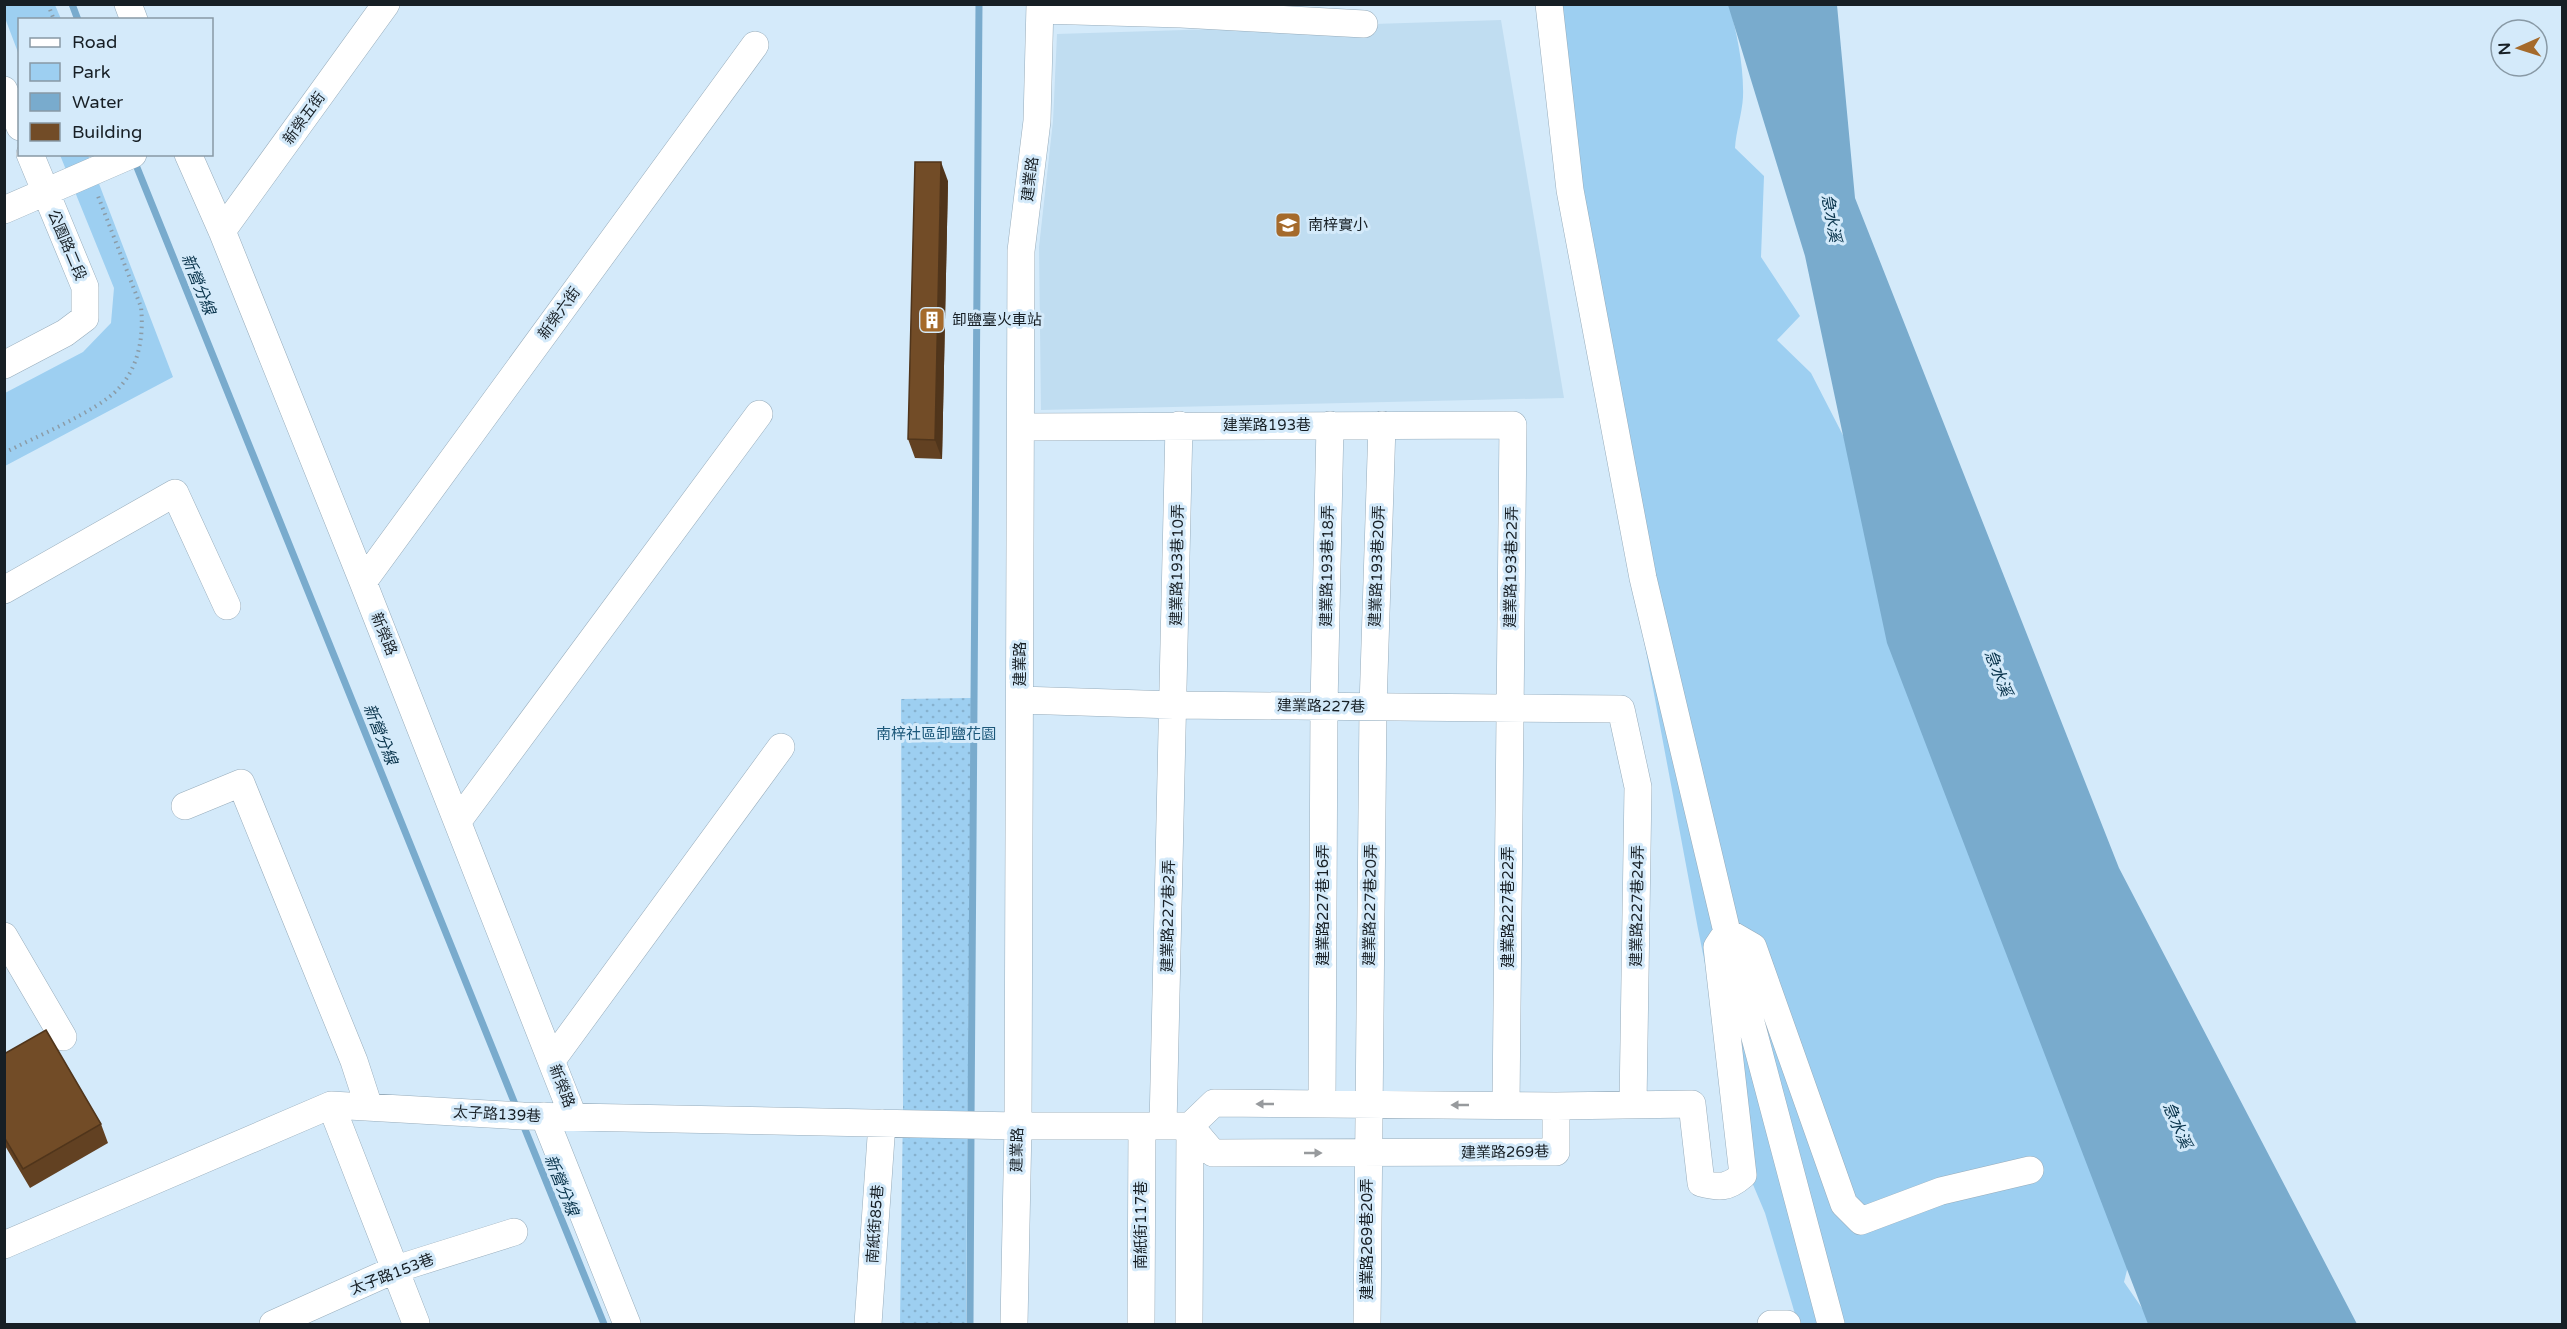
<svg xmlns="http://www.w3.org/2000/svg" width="2567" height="1329" viewBox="0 0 2567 1329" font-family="'Varela Round','Noto Sans TC',sans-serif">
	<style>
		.built { fill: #c0ddf1 }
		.green { fill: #9dcff1 }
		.garden { fill: url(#garden-dots) }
		.water { fill: #79abcd }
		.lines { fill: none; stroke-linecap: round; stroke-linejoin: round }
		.stream { stroke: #79abcd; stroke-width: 7 }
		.minor-casing { stroke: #97acbb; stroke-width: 28 }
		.path { stroke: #8b9ca8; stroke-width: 4; stroke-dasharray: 1.5 4.5; stroke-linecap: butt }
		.minor { stroke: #fff; stroke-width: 27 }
		.wall { fill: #624122 }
		.shaded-wall { fill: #50351b }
		.building { fill: #724c27; stroke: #50351b; stroke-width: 1.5 }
		.oneway { fill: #979a9d }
		.labels { text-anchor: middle; stroke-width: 6; stroke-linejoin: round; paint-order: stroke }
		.street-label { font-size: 15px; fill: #171f25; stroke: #d4eafa }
		.poi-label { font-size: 15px; fill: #171f25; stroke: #d4eafa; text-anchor: start }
		.park-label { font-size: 15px; fill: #1c587a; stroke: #d4eafa }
		.water-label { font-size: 16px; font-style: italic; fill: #063149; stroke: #d4eafa }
	</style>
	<defs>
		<pattern id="garden-dots" width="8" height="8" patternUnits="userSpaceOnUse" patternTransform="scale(1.5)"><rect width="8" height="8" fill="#9dcff1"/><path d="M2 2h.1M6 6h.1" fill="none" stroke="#86b1ce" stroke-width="1.8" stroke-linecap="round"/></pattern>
	</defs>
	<rect width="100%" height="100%" fill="#d4eafa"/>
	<path class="built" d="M1501 20 1564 398 1041 410 1039 247 1053 121 1057 34Z"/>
	<path class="green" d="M55 5 61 19 20 20 19 55 5 18V5Z
		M1536 5H1729C1737 33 1744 67 1743 97 1742 114 1736 131 1735 148L1764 176 1761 257 1800 316 1777 340 1811 373 1926 597 2143 1207 2124 1282 2153 1324H1798L1765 1213 1746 1168 1698 929 1560 191Z
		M60 155H88L173 377 5 466V393L83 352 111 323 114 288Z"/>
	<path class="garden" d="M971 698 966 1324H900L903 1106 901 699Z"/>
	<path class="water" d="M1728 5H1837L1855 198 2119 868 2357 1324H2148L1887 643 1805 256Z"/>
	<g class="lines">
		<path class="stream" d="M72 4 78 20
			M134 160 517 1109
			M971 1121 979 4
			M522 1122 604 1324
			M970 1324 971 1132"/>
		<defs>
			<path id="minor" d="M128 4 134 20
				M1549 4 1570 190 1643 578 1727 932 1831 1324
				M1040 10 1181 14V4
				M1181 14 1364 24
				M4 90 20 127
				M188 154 222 231 363 582 573 1116
				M4 210 133 154
				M222 231 386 4
				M4 365 65 333 85 318V287L30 154
				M1022 427 1513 425 1506 1105
				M363 582 755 45
				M4 590 175 493 227 606
				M1020 700 1174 705 1621 709 1638 787 1633 1105
				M185 806 241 783 354 1061 369 1107
				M458 821 759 414
				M4 936 63 1037
				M552 1060 781 747
				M1322 1104 1324 706 1330 425
				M331 1105 416 1323
				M1556 1106 1692 1104 1701 1183C1720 1188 1728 1188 1743 1175L1717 947 1727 932 1753 947 1844 1204 1861 1221 1941 1191 2030 1170
				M544 1116 627 1324
				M1163 1126 1179 425
				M4 1245 331 1105 523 1116 1018 1126H1190L1214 1103 1556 1106V1152L1213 1153 1190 1126
				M273 1324 396 1269 514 1232
				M868 1324 882 1123
				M1014 1324 1018 1126 1021 251 1037 121 1040 4
				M1141 1324 1142 1126
				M1189 1324 1190 1126
				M1367 1324 1373 707 1382 425
				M1771 1324H1787"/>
		</defs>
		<use href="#minor" class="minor-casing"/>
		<path class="path" d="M48 4 54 20
			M4 453C33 438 98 411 118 389 139 367 144 336 141 307L98 196"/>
		<use href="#minor" class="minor"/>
	</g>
	<path class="wall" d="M948 181 942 459 915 458 908 439Z
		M4 1054 101 1124 108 1143 30 1188 4 1144Z"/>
	<path class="shaded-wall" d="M941 162 948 181 942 459 935 440Z"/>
	<path class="building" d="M915 162H941L935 440 908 439Z
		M46 1030 101 1124 23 1169 4 1137V1054Z"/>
	<defs><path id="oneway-solid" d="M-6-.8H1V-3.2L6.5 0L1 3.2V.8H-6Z" transform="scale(1.5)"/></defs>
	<g class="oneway">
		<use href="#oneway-solid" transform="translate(1265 1104) rotate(-180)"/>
		<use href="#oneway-solid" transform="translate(1460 1105) rotate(-180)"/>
		<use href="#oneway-solid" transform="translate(1313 1153)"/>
	</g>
	<defs>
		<symbol id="school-square" viewBox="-11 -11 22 22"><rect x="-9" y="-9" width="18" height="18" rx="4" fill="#a56a2b" stroke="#d4eafa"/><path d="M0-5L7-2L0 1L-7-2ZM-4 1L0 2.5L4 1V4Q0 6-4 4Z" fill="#fff"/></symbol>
		<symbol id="building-square" viewBox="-11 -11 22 22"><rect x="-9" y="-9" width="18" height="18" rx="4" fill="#a56a2b" stroke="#d4eafa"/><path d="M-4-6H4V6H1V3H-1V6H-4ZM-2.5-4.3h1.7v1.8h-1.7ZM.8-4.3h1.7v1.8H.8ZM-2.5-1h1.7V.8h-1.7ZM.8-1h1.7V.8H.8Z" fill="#fff"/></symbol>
	</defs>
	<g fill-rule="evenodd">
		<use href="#school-square" x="1273" y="210" width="30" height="30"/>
		<use href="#building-square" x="917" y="305" width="30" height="30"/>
	</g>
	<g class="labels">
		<g class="street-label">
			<text transform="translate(304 118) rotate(-54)" y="5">新榮五街</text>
			<text transform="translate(1030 179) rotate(-83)" y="5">建業路</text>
			<text transform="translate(67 245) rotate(67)" y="5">公園路二段</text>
			<text transform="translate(559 313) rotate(-54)" y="5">新榮六街</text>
			<text x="1267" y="430">建業路193巷</text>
			<text transform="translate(1177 565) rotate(-89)" y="5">建業路193巷10弄</text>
			<text transform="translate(1327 566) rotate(-89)" y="5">建業路193巷18弄</text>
			<text transform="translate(1377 566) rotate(-88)" y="5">建業路193巷20弄</text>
			<text transform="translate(1511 567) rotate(-89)" y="5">建業路193巷22弄</text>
			<text transform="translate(384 634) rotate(68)" y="5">新榮路</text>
			<text transform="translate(1020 664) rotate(-90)" y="5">建業路</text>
			<text transform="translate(1321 706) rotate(1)" y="5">建業路227巷</text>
			<text transform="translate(1323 905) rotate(-90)" y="5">建業路227巷16弄</text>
			<text transform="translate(1370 905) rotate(-89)" y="5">建業路227巷20弄</text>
			<text transform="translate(1637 906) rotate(-89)" y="5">建業路227巷24弄</text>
			<text transform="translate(1508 907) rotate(-90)" y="5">建業路227巷22弄</text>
			<text transform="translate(1168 916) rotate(-89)" y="5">建業路227巷2弄</text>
			<text transform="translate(562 1086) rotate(69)" y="5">新榮路</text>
			<text transform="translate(497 1114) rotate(3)" y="5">太子路139巷</text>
			<text transform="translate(1017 1150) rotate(-89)" y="5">建業路</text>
			<text transform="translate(1505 1152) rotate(-1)" y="5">建業路269巷</text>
			<text transform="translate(875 1224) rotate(-86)" y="5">南紙街85巷</text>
			<text transform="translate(1141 1225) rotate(-90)" y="5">南紙街117巷</text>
			<text transform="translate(1367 1239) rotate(-90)" y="5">建業路269巷20弄</text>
			<text transform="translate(392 1274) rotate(-21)" y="5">太子路153巷</text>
		</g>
		<g class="poi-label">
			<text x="1308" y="230">南梓實小</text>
			<text x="952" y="325">卸鹽臺火車站</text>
		</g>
		<g class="park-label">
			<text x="936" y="739">南梓社區卸鹽花園</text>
		</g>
		<g class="water-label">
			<text transform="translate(1832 218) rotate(80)" y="6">急水溪</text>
			<text transform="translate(199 284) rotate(68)" y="6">新營分線</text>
			<text transform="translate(1999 673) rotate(69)" y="6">急水溪</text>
			<text transform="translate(381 734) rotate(68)" y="6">新營分線</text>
			<text transform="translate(2178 1125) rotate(67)" y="6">急水溪</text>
			<text transform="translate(562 1185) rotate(68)" y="6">新營分線</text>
		</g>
	</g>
	<rect width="2567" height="1329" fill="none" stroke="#171f25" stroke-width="12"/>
	<rect x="18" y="18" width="195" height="138" fill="#d4eafa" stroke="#8899a5" stroke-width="1.5"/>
	<rect x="30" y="38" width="30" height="9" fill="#ffffff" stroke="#8899a5" stroke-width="1.5"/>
	<text x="72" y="48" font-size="18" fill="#171f25">Road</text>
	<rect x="30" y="63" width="30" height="18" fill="#9dcff1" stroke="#8899a5" stroke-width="1.5"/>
	<text x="72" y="78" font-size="18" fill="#171f25">Park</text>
	<rect x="30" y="93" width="30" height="18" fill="#79abcd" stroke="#8899a5" stroke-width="1.5"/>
	<text x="72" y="108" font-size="18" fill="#171f25">Water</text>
	<rect x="30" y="123" width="30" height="18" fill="#724c27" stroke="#8899a5" stroke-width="1.5"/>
	<text x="72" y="138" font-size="18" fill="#171f25">Building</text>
	<g transform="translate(2519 48) rotate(267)"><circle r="28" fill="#d4eafa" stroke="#8899a5" stroke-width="1.5"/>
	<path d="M0-4.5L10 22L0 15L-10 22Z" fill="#a56a2b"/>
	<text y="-9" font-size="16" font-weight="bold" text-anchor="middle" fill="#171f25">N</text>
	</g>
</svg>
